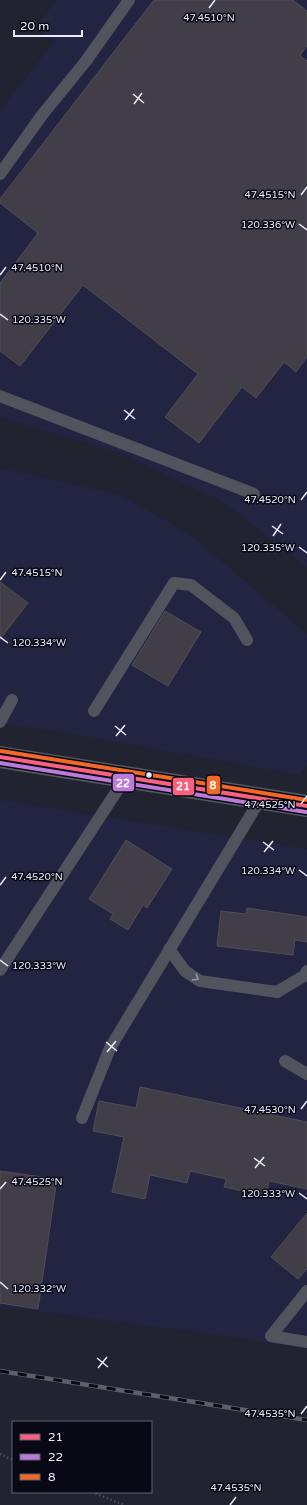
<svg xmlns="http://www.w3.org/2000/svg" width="307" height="1505" viewBox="0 0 307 1505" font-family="'Varela Round',sans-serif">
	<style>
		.built { fill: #222441 }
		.building { fill: #423e48; stroke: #514d56 }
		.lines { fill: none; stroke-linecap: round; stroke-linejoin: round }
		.path { stroke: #5a5b67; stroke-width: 2.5; stroke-dasharray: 1 3; stroke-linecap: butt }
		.lane { stroke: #51535d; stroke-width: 12 }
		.primary { stroke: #535a61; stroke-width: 22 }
		.rail-casing { stroke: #5e5f6c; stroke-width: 4.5 }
		.rail { stroke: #080914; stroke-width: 3; stroke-dasharray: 9; stroke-linecap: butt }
		.bus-1-casing { stroke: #080914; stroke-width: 7 }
		.bus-2-casing { stroke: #080914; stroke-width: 7 }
		.bus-3-casing { stroke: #080914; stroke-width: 7 }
		.bus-1 { stroke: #f8607d; stroke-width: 4 }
		.bus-2 { stroke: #bd7bd9; stroke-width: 4 }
		.bus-3 { stroke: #f36827; stroke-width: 4 }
		.oneway { stroke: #9597a5 }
		.ticks { fill: none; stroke: #e8ebfd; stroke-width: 1.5 }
		.bus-dot { fill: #e8ebfd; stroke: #080914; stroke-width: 1.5 }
		.ticks-label { font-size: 10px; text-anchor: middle; fill: #e8ebfd; stroke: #080914; stroke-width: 3; stroke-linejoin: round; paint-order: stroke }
		.line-badge { stroke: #080914; stroke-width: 1.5 }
		.badge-label { font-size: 11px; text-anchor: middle; font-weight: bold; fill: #fff }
	</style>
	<rect width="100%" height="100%" fill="#212331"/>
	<path class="built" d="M57 0H307V567L223 502 123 454 0 417V110L54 42 36 27Z
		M0 468 121 495 191 535 307 634V765L300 775 73 734 0 723Z
		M0 800 307 849V1349L212 1334 0 1306Z"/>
	<path class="building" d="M154 0H293L307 11V46L300 55 307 61V357L296 372 284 362 256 398 242 387 199 443 165 417 198 374 83 285 20 366 0 351V283L38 233 0 203V199Z
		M0 582 28 603 0 639Z
		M165 611 201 632 168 686 132 665Z
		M126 840 172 869 147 908 143 905 128 930 110 919 113 914 89 899Z
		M247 908 307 917V942L295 940 293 955 217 946 221 911 246 914Z
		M140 1087 307 1122V1189L269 1181 266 1196 224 1187 226 1179 190 1171 187 1183 150 1175 145 1199 112 1192 124 1137 93 1131 99 1101 136 1108Z
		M0 1171 57 1179 38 1309 0 1303Z
		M307 1213V1269L298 1279 271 1257Z"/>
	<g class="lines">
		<path class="path" d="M0 1454 13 1460
			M92 1492 124 1505"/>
		<path class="lane" d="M0 174 42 115 86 61 129 0
			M0 396 254 494
			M94 711 174 583 191 585 234 618 247 640
			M0 722 12 700
			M169 949 185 971 200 981 277 992 304 976 307 971
			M0 970 126 777
			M285 1061 307 1074
			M82 1118 110 1048 261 798
			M307 1291 271 1336 307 1342"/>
		<path class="primary" d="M0 757 307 806"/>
		<defs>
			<path id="rail" d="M0 1371 307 1420"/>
		</defs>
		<use href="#rail" class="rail-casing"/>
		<use href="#rail" class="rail"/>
		<defs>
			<path id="bus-1" d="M0 757 307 806"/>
			<path id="bus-2" d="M0 763 306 812"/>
			<path id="bus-3" d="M1 751 307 800"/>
		</defs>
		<use href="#bus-1" class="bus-1-casing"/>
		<use href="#bus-2" class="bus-2-casing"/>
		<use href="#bus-3" class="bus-3-casing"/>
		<use href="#bus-1" class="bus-1"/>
		<use href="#bus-2" class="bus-2"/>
		<use href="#bus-3" class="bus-3"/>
	</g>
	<defs><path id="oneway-chevron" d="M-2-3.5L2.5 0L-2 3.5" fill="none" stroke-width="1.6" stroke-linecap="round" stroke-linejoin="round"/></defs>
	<use class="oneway" href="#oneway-chevron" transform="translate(196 978) rotate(32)"/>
	<path class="ticks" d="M209 8 215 0M133 94 144 103M134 104 142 93M301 195 307 187M299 224 307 230M0 275 6 267M0 314 8 320M124 410 135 419M125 420 134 409M301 500 307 492M272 526 283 534M273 536 281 524M299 547 307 553M0 580 6 572M0 637 8 643M115 726 126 735M116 736 125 725M301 804 307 796M263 842 274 850M264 852 273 841M299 870 307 876M0 885 6 877M0 960 8 966M106 1042 117 1051M107 1052 116 1041M301 1109 307 1101M254 1158 265 1166M255 1168 264 1157M0 1189 6 1182M299 1193 307 1199M0 1282 8 1289M97 1358 108 1367M98 1368 107 1357M301 1414 307 1406M230 1505 236 1497"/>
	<circle class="bus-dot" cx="149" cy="775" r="3.5"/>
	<g class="ticks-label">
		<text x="209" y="21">47.4510°N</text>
		<text x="270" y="198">47.4515°N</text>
		<text x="268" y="228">120.336°W</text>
		<text x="37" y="271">47.4510°N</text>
		<text x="39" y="323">120.335°W</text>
		<text x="270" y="503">47.4520°N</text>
		<text x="268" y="551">120.335°W</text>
		<text x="37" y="576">47.4515°N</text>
		<text x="39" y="646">120.334°W</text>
		<text x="270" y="808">47.4525°N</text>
		<text x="268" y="874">120.334°W</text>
		<text x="37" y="880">47.4520°N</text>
		<text x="39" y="969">120.333°W</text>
		<text x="270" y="1113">47.4530°N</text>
		<text x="37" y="1185">47.4525°N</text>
		<text x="268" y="1197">120.333°W</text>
		<text x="39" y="1292">120.332°W</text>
		<text x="270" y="1417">47.4535°N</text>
		<text x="236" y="1491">47.4535°N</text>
	</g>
	<g class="line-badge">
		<rect x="112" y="773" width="23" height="19" rx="4" fill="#bd7bd9"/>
		<rect x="206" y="775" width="15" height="20" rx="4" fill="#f36827"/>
		<rect x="172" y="777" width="23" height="19" rx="4" fill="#f8607d"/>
	</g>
	<g class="badge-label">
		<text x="123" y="787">22</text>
		<text x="213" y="789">8</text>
		<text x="183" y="790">21</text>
	</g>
	<rect x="12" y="1421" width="140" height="72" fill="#080914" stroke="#626371"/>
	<rect x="20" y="1434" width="20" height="6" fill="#f8607d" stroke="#626371"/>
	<text x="48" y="1441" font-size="12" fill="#e8ebfd">21</text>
	<rect x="20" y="1454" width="20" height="6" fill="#bd7bd9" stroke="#626371"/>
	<text x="48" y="1461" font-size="12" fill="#e8ebfd">22</text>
	<rect x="20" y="1474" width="20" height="6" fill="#f36827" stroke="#626371"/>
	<text x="48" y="1481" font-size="12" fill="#e8ebfd">8</text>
	<path d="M14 30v6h68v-6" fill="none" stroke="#e8ebfd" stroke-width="2"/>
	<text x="20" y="30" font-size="12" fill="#e8ebfd" stroke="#080914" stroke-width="3" paint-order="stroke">20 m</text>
</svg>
